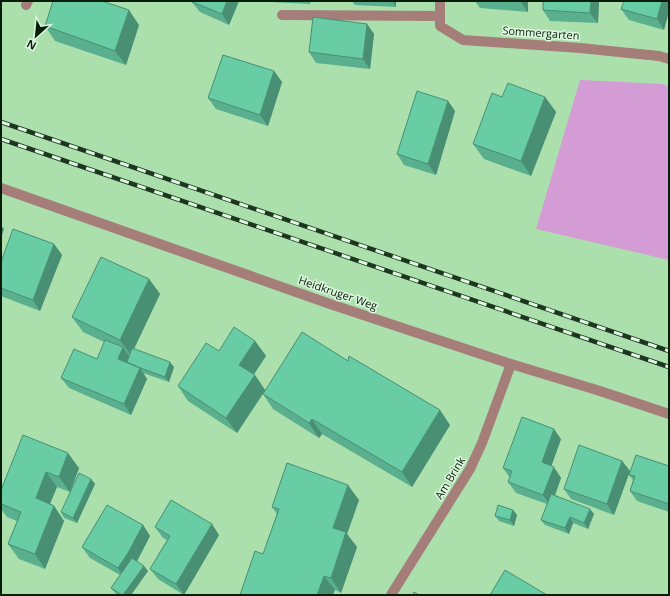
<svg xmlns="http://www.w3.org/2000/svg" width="670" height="596" viewBox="0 0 670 596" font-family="'Open Sans',sans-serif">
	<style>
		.green { fill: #d39cd4 }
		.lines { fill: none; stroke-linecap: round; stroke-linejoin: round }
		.lane { stroke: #a57d79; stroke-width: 10 }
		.street { stroke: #a57d79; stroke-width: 10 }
		.rail-casing { stroke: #1e3620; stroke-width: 4.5 }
		.rail { stroke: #def9df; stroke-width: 3; stroke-dasharray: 9; stroke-linecap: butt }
		.wall { fill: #59af8e }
		.shaded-wall { fill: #498f74 }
		.building { fill: #68cca5; stroke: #498f74 }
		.labels { text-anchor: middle; stroke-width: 3; stroke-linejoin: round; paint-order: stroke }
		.street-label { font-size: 11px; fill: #091d0b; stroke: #def9df }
	</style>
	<rect width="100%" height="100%" fill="#abe0ad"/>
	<path class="green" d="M580 80 662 84 669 87V260L536 229Z"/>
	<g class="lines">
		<path class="lane" d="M26 5 28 1
			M282 15 440 16"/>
		<path class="street" d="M440 1V26L463 40 580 48 659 56 669 59
			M1 188 330 304 511 364 600 391 669 414
			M391 595 470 469 482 443 511 364"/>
		<defs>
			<path id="rail" d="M1 122 669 351
				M1 139 669 367"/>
		</defs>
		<use href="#rail" class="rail-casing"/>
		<use href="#rail" class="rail"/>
	</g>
	<path class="wall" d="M239 1 229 25 200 12 192 2Z
		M270 1H311L310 4 270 2Z
		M352 1H396V7L355 5Z
		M475 1H528V12L480 8Z
		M599 1 598 23 550 21 543 10Z
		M669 1 664 30 629 20 621 9Z
		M367 24 374 34 370 69 316 63 309 52Z
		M139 25 126 65 55 41 45 26Z
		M274 71 282 82 268 126 216 109 208 98Z
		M502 97H545L556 112 531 176 484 159 473 144Z
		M448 101 455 111 436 175 404 165 397 154Z
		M54 244 62 255 40 311 1 296V262Z
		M149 279 160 294 134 349 174 367 169 382 143 373 147 379 131 415 69 388 61 378 97 359 104 342 83 332 72 317Z
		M255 341 266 356 254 374 265 390 450 425 412 487 322 434 319 438 273 409 263 394 237 433 188 401 178 386 219 351Z
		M23 435 79 468 70 492 57 487 50 504 54 506 64 521 45 569 19 559 8 544 17 521 7 517 1 509V490Z
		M561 439 551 466 561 478 555 495 594 514 588 529 573 523 569 534 545 525 541 520 547 504 516 493 508 482 510 478 503 468Z
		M622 461 630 471 614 515 571 499 564 489Z
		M669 466V512L637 501 630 491 633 480 629 475Z
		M91 479 95 484 77 523 64 518 61 512Z
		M359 500 347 534 357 547 341 593 263 554 277 514 272 507Z
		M513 510 517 515 514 526 499 521 495 516Z
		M143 525 150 536 137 561 148 571 131 595H118L115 593 111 588 120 575 90 558 82 547Z
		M155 527 219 535 184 595 158 579 150 569 167 540 163 538Z"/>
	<path class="shaded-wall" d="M227 1H239L229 25 222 14Z
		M392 1H396V7Z
		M520 1H528V12Z
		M591 1H599L598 23 590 13Z
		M662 1H669V12L664 30 657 19Z
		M129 10 139 25 126 65 115 51Z
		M367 24 374 34 370 69 363 59Z
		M274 71 282 82 268 126 260 115Z
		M545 97 556 112 531 176 521 161Z
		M448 101 455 111 436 175 428 164Z
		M1 225 4 229 1 238Z
		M54 244 62 255 40 311 33 300Z
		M149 279 160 294 131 355 120 340Z
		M255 341 266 356 250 380 239 365Z
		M123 347 130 358 128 364 118 359Z
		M170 362 174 367 169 382 165 377Z
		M140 368 147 379 131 415 124 404Z
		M255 375 265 390 237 433 226 418Z
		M440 410 450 425 412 487 402 472Z
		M312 419 322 434 319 438 309 423Z
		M554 429 561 439 549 473 542 462Z
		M68 453 79 468 70 492 59 477Z
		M622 461 630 471 614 515 607 504Z
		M554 467 561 478 551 506 543 495Z
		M46 472 57 487 46 513 36 498Z
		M91 479 95 484 77 523 73 518Z
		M348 485 359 500 347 534 357 547 341 593 331 578 333 528Z
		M54 506 64 521 45 569 35 554Z
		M590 509 594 514 588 529 584 523Z
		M513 510 517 515 514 526 510 520Z
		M570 517 573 523 569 534 565 528Z
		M212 524 219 535 184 595 176 584Z
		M143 525 150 536 136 563 125 579 118 568Z
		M144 566 148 571 131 595H123Z
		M324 576 335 590 333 595H317Z"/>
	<path class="building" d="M53 1H102L129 10 115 51 45 26Z
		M193 1H227L222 14 192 2Z
		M543 1H591L590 13 543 10Z
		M624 1H662L657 19 621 9Z
		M313 17 367 24 363 59 309 52Z
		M223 55 274 71 260 115 208 98Z
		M508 83 545 97 521 161 473 144 492 93 502 97Z
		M417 91 448 101 428 164 397 154Z
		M13 229 54 244 33 300 1 288V262Z
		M101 257 149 279 120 340 72 317Z
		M234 327 255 341 239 365 255 375 226 418 178 386 206 343 219 351Z
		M302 332 348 361 349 356 440 410 402 472 312 419 309 423 263 394Z
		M105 340 123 347 118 359 140 368 124 404 61 378 74 349 97 359Z
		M132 348 170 362 165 377 138 367 127 362Z
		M522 417 554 429 542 462 554 467 543 495 508 482 512 471 503 468Z
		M23 435 68 453 59 477 46 472 36 498 54 506 35 554 8 544 21 512 1 504V490Z
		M579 445 622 461 607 504 564 489Z
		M636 455 669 466V504L630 491 635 476 629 475Z
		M287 463 348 485 333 528 346 532 331 578 324 576 317 595H240L255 551 263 554 279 509 272 507Z
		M79 473 91 479 73 518 61 512Z
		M551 494 590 509 584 523 570 517 565 528 541 520Z
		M171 500 212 524 176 584 150 569 170 536 155 527Z
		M107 505 143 525 128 553 118 568 82 547Z
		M498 505 513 510 510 520 495 516Z
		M132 558 144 566 123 595H122L111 588Z
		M505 570 547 595H490Z
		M414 592 419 595H413Z"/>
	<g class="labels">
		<g class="street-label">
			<text transform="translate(541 33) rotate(4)" y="4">Sommergarten</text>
			<text transform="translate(338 293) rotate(19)" y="4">Heidkruger Weg</text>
			<text transform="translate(450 478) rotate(-59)" y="4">Am Brink</text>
		</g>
	</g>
	<rect width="670" height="596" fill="none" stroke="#091d0b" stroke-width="4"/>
	<g transform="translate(36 36) rotate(207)" stroke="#def9df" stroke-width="3" paint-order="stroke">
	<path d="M0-3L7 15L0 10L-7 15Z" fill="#091d0b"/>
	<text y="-6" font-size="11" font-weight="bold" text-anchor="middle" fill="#091d0b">N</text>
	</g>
</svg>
